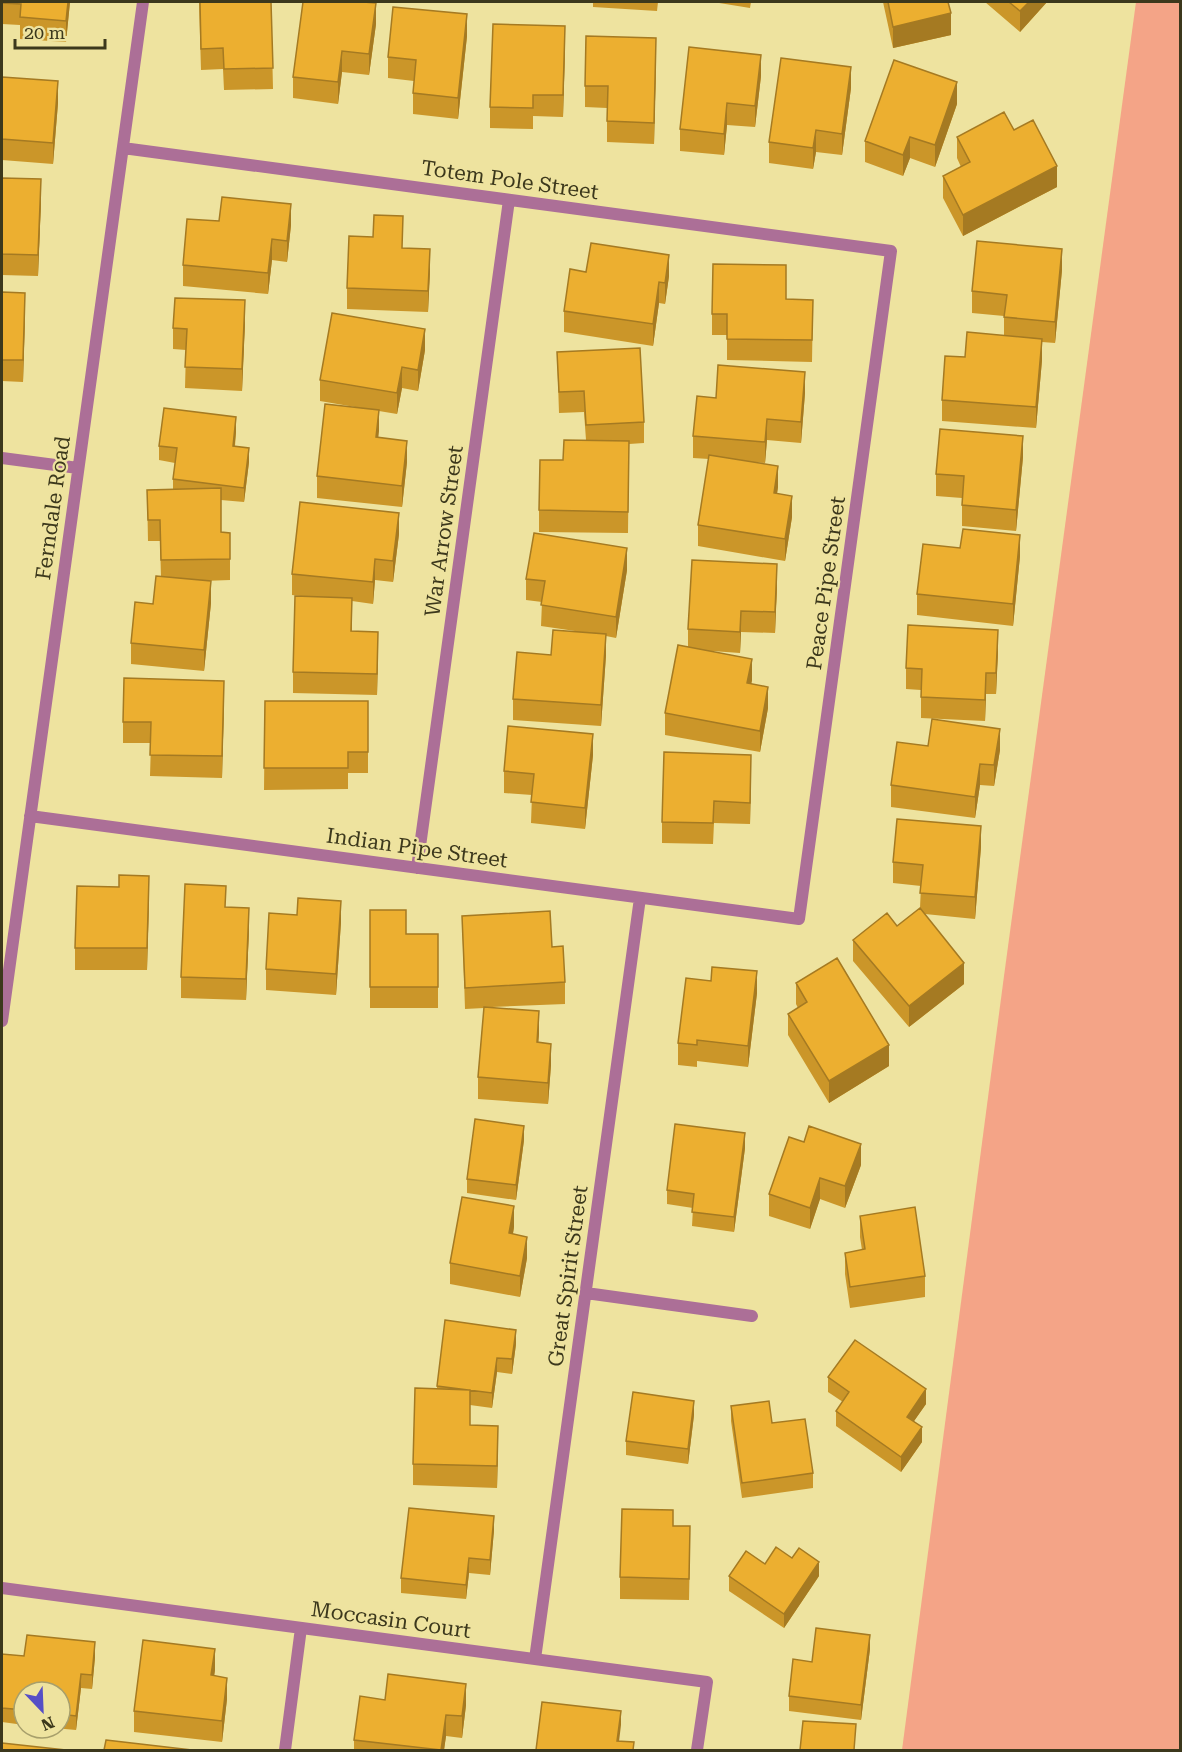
<svg xmlns="http://www.w3.org/2000/svg" width="1182" height="1752" viewBox="0 0 1182 1752" font-family="'Roboto Serif',serif">
	<style>
		.green { fill: #f4a487 }
		.lines { fill: none; stroke-linecap: round; stroke-linejoin: round }
		.street { stroke: #ac6f97; stroke-width: 12 }
		.wall { fill: #cb9629 }
		.shaded-wall { fill: #a57a22 }
		.building { fill: #ecaf30; stroke: #a57a22; stroke-width: 1.5 }
		.labels { text-anchor: middle; stroke-width: 4.5; stroke-linejoin: round; paint-order: stroke }
		.street-label { font-size: 21px; fill: #3c381c; stroke: #eee39f }
	</style>
	<rect width="100%" height="100%" fill="#eee39f"/>
	<path class="green" d="M1136 2H1180V1750H902L1004 976Z"/>
	<g class="lines">
		<path class="street" d="M2 458 78 468
			M30 816 799 919 891 251 123 148
			M417 868 509 200
			M2 1021 143 2
			M586 1293 752 1316
			M2 1588 707 1682 697 1750
			M535 1659 640 898
			M285 1750 301 1628"/>
	</g>
	<path class="wall" d="M2 2H70L66 42 20 39V25L2 24Z
		M199 2H271L273 89 224 90 223 69 201 70Z
		M593 2H658L657 11 593 7Z
		M713 2H751L750 8Z
		M883 2H948L951 35 893 48Z
		M985 2H1047L1020 32Z
		M376 24 369 75 342 72 338 104 293 98V77Z
		M467 36 458 119 413 114V93L414 81 388 78V57Z
		M565 47 563 117 533 116V129L490 128V107Z
		M656 59 654 144 607 142V108L585 107V86Z
		M761 76 755 127 727 125 724 155 680 151V129Z
		M2 77 58 103 53 164 2 160Z
		M851 88 842 155 816 152 813 169 769 163V142Z
		M957 104 935 167 910 158 903 176 865 162V141Z
		M1014 130 1057 187 963 236 943 198V176L961 167 957 158V137Z
		M2 178 41 201 38 276 2 275Z
		M219 221 291 225 287 262 272 260 268 294 183 286V265Z
		M403 248 430 270 428 312 347 309V288Z
		M1062 270 1055 343 1042 342V360L1036 428 942 421V400L965 357 1004 335V316L972 313V291Z
		M586 272 669 276 665 304 659 303 653 346 564 332V311Z
		M2 292 25 314 23 382 2 381Z
		M786 299 813 300 812 362 727 360V335H712V314Z
		M245 322 242 391 185 388 186 350 173 349V328Z
		M425 350 418 391 402 388 397 414 379 411 378 438 407 462 402 507 317 498V476L355 407 320 401V380Z
		M557 352 644 422V443L629 444 628 533 539 532V510L563 460 586 440 584 412 559 413Z
		M805 393 801 443 767 440 765 463 753 462 778 487 777 493 792 517 785 561 698 546V525L709 459 693 458V436L716 398Z
		M236 432 235 446 249 462 244 502 221 500V532L230 533V580L203 581 211 603 204 671 131 664V643L153 604 161 577 160 541H148L147 490 173 489V479L175 463 159 460V446Z
		M1023 457 1016 531 962 526V498L936 496V474Z
		M399 534 393 582 375 580 373 604 352 601V631L378 654 377 695 293 693V672L309 597 292 595V574Z
		M1020 556 1013 626 917 615V594Z
		M627 570 616 638 606 636V655L601 726 513 720V699L551 655 575 631 541 626 542 602 526 600V579Z
		M777 585 775 633 741 632 740 653 712 651 752 680 751 684 768 708 760 752 665 735V713L688 647V629Z
		M998 651 996 694H986L985 721 921 718V690L906 689V668Z
		M265 701H368V773H348V789L264 790Z
		M224 702 222 778 150 776 151 743H123V722Z
		M928 746 1000 750 994 786 980 785 975 818 891 807V785Z
		M593 755 585 829 531 823 532 795 504 793V771Z
		M751 776 750 824 714 823 713 844 662 843V822Z
		M981 847 975 919 925 914 964 984 909 1027 853 961V940L897 926 920 908 921 886 893 883V862Z
		M119 887 149 897 147 970H75V948Z
		M226 907 249 929 246 1000 181 998V977Z
		M370 910 406 934H438V1008H370Z
		M462 916 552 947 565 982V1004L492 1007 539 1033 538 1043 551 1065 548 1104 478 1099V1077L484 1008 465 1009Z
		M341 922 336 995 266 990V969Z
		M711 981 757 993 748 1067 697 1061V1067L678 1065V1043Z
		M796 983 889 1066 829 1103 788 1035V1014L798 1008 796 1004Z
		M524 1140 516 1200 467 1193V1179Z
		M745 1148 734 1232 692 1226 693 1208 667 1204V1190Z
		M861 1165 845 1208 820 1199 810 1229 769 1216V1194Z
		M860 1216 925 1276V1297L850 1308 845 1274V1253L862 1250 860 1237Z
		M514 1227 513 1234 527 1258 520 1297 450 1284V1263Z
		M516 1344 512 1374 497 1372 492 1408 470 1405V1425L498 1447 497 1488 413 1485V1464L437 1389V1386Z
		M828 1377 926 1404 914 1421 922 1442 901 1472 836 1426V1411L843 1402 828 1392Z
		M731 1406 772 1423 813 1473V1488L742 1498 731 1421Z
		M694 1415 688 1464 626 1455V1441Z
		M673 1526 690 1548 689 1600 620 1599V1577Z
		M494 1530 490 1575 469 1573 466 1599 401 1593V1578Z
		M792 1558 819 1576 784 1628 729 1591V1576L765 1564Z
		M870 1649 861 1720 789 1711V1696L812 1662Z
		M2 1654 24 1656 95 1657 92 1689 81 1688 76 1730 54 1728H60V1692H24V1725L2 1722Z
		M215 1670 214 1676 227 1699 222 1742 134 1732V1711Z
		M385 1700 466 1705 462 1738 446 1736 444 1750H354V1740Z"/>
	<path class="shaded-wall" d="M68 2H70L66 42V21Z
		M1029 2H1047L1020 32V11Z
		M376 3V24L369 75V54Z
		M951 13V35L893 48V27Z
		M467 14V36L458 119V98Z
		M565 26V47L563 117V95Z
		M656 38V59L654 144V123Z
		M342 51V72L338 104V82Z
		M761 55V76L755 127V106Z
		M851 67V88L842 155V134Z
		M58 81V103L53 164V143Z
		M957 82V104L935 167V145Z
		M727 103V125L724 155V134Z
		M816 130V152L813 169V148Z
		M910 137V158L903 176V155Z
		M1057 166V187L963 236V215Z
		M41 179V201L38 276V255Z
		M291 204V225L287 262V241Z
		M272 239V260L268 294V273Z
		M430 249V270L428 312V291Z
		M1062 249V270L1055 343V322Z
		M669 255V276L665 304V283Z
		M659 282V303L653 346V324Z
		M25 293V314L23 382V360Z
		M245 300V322L242 391V369Z
		M425 329V350L418 391V370Z
		M1042 339V360L1036 428V407Z
		M402 367V388L397 414V393Z
		M805 372V393L801 443V422Z
		M379 410V431L376 458V437Z
		M236 417V432L233 460V446Z
		M767 419V440L765 463V442Z
		M1023 436V457L1016 531V510Z
		M407 441V462L402 507V486Z
		M249 448V462L244 502V488Z
		M778 466V487L774 514V493Z
		M792 496V517L785 561V539Z
		M399 513V534L393 582V561Z
		M1020 535V556L1013 626V604Z
		M627 548V570L616 638V617Z
		M375 559V580L373 604V582Z
		M777 564V585L775 633V612Z
		M211 581V603L204 671V650Z
		M741 611V632L740 653V632Z
		M998 630V651L996 694V673Z
		M378 632V654L377 695V674Z
		M606 634V655L601 726V705Z
		M752 659V680L747 705V683Z
		M986 673V694L985 721V700Z
		M224 681V702L222 778V756Z
		M768 687V708L760 752V731Z
		M1000 729V750L994 786V765Z
		M593 734V755L585 829V808Z
		M751 755V776L750 824V803Z
		M980 764V785L975 818V797Z
		M981 826V847L975 919V897Z
		M149 876V897L147 970V948Z
		M341 901V922L336 995V974Z
		M249 908V929L246 1000V979Z
		M964 963V984L909 1027V1006Z
		M757 971V993L748 1067V1046Z
		M539 1011V1033L537 1064V1042Z
		M551 1044V1065L548 1104V1083Z
		M889 1045V1066L829 1103V1081Z
		M524 1126V1140L516 1200V1185Z
		M745 1133V1148L734 1232V1217Z
		M861 1144V1165L845 1208V1186Z
		M820 1178V1199L810 1229V1208Z
		M514 1206V1227L509 1255V1233Z
		M527 1237V1258L520 1297V1276Z
		M516 1330V1344L512 1374V1359Z
		M497 1358V1372L492 1408V1393Z
		M926 1389V1404L907 1431V1417Z
		M694 1401V1415L688 1464V1449Z
		M498 1426V1447L497 1488V1466Z
		M922 1427V1442L901 1472V1457Z
		M494 1516V1530L490 1575V1560Z
		M469 1558V1573L466 1599V1585Z
		M819 1562V1576L784 1628V1614Z
		M870 1635V1649L861 1720V1705Z
		M95 1642V1657L92 1689V1675Z
		M215 1649V1670L211 1696V1675Z
		M81 1674V1688L76 1730V1716Z
		M227 1678V1699L222 1742V1721Z
		M466 1684V1705L462 1738V1716Z
		M621 1711V1725L618 1750 617 1741Z
		M446 1715V1736L444 1750H441Z"/>
	<path class="building" d="M2 2H68L66 21 20 17 21 4 2 3Z
		M200 2H271L273 68 224 69 223 48 201 49Z
		M303 2H363L376 3 369 54 342 51 338 82 293 77Z
		M888 2H948L951 13 893 27Z
		M1009 2H1029L1020 11Z
		M393 7 467 14 458 98 413 93 416 60 388 57Z
		M493 24 565 26 563 95H533V108L490 107Z
		M586 36 656 38 654 123 607 121 608 86H585Z
		M689 47 761 55 755 106 727 103 724 134 680 129Z
		M781 58 851 67 842 134 816 130 813 148 769 142Z
		M894 60 957 82 935 145 910 137 903 155 865 141Z
		M2 77 58 81 53 143 2 139Z
		M1004 112 1014 130 1033 120 1057 166 963 215 943 176 970 162 957 137Z
		M2 178 41 179 38 255 2 254Z
		M222 197 291 204 287 241 272 239 268 273 183 265 187 219 219 221Z
		M374 215 403 216 402 248 430 249 428 291 347 288 349 236 373 237Z
		M977 241 1062 249 1055 322 1004 317 1007 295 972 291Z
		M591 243 669 255 665 283 659 282 653 324 564 311 570 269 586 272Z
		M713 264 786 265V299L813 300 812 340 727 339V314H712Z
		M2 292 25 293 23 360H2Z
		M175 298 245 300 242 369 185 367 187 329 173 328Z
		M332 313 425 329 418 370 402 367 397 393 320 380Z
		M967 332 1042 339 1036 407 942 400 945 356 965 357Z
		M640 348 644 422 586 425 584 391 559 392 557 352Z
		M718 365 805 372 801 422 767 419 765 442 693 436 697 396 716 398Z
		M325 404 379 410 376 437 407 441 402 486 317 476Z
		M164 408 236 417 233 446 249 448 244 488 173 479 177 448 159 446Z
		M940 429 1023 436 1016 510 962 505 964 476 936 474Z
		M564 440 629 441 628 512 539 510 540 460H563Z
		M709 455 778 466 774 493 792 496 785 539 698 525Z
		M221 488V532L230 533V559L161 560 160 520H148L147 490Z
		M300 502 399 513 393 561 375 559 373 582 292 574Z
		M963 529 1020 535 1013 604 917 594 923 544 960 548Z
		M534 533 627 548 616 617 541 605 545 581 526 579Z
		M692 560 777 564 775 612 741 611 740 632 688 629Z
		M156 576 211 581 204 650 131 643 135 602 153 604Z
		M295 596 352 598 351 631 378 632 377 674 293 672Z
		M908 625 998 630 996 673H986L985 700 921 697 922 669 906 668Z
		M553 630 606 634 601 705 513 699 517 652 551 655Z
		M678 645 752 659 747 683 768 687 760 731 665 713Z
		M124 678 224 681 222 756 150 755 151 722H123Z
		M265 701H368V752H348V768H264Z
		M932 719 1000 729 994 765 980 764 975 797 891 785 897 742 928 746Z
		M508 726 593 734 585 808 531 802 534 774 504 771Z
		M664 752 751 755 750 803 714 801 713 823 662 822Z
		M897 819 981 826 975 897 920 893 923 865 893 862Z
		M119 875 149 876 147 948H75L77 886 119 887Z
		M185 884 226 886 225 907 249 908 246 979 181 977Z
		M298 898 341 901 336 974 266 969 269 913 297 915Z
		M920 908 964 963 909 1006 853 940 887 913 897 926Z
		M370 910H406V934H438V987H370Z
		M550 911 552 947 563 946 565 982 465 988 462 916Z
		M837 958 889 1045 829 1081 788 1014 807 1002 796 983Z
		M712 967 757 971 748 1046 697 1040V1045L678 1043 686 978 711 981Z
		M484 1007 539 1011 537 1042 551 1044 548 1083 478 1077Z
		M475 1119 524 1126 516 1185 467 1179Z
		M675 1124 745 1133 734 1217 692 1212 694 1194 667 1190Z
		M809 1126 861 1144 845 1186 820 1178 810 1208 769 1194 789 1137 804 1142Z
		M462 1197 514 1206 509 1233 527 1237 520 1276 450 1263Z
		M915 1207 925 1276 850 1287 845 1253 865 1249 860 1216Z
		M445 1320 516 1330 512 1359 497 1358 492 1393 437 1386Z
		M855 1340 926 1389 907 1417 922 1427 901 1457 836 1411 849 1392 828 1377Z
		M415 1388 470 1390V1425L498 1426 497 1466 413 1464Z
		M633 1392 694 1401 688 1449 626 1441Z
		M769 1401 772 1423 805 1419 813 1473 742 1483 731 1406Z
		M409 1508 494 1516 490 1560 469 1558 466 1585 401 1578Z
		M622 1509 673 1510V1526H690L689 1579 620 1577Z
		M776 1547 792 1558 799 1548 819 1562 784 1614 729 1576 746 1551 765 1564Z
		M816 1628 870 1635 861 1705 789 1696 793 1659 812 1662Z
		M27 1635 95 1642 92 1675 81 1674 76 1716 60 1714V1692H24V1710L2 1708V1654L24 1656Z
		M143 1640 215 1649 211 1675 227 1678 222 1721 134 1711Z
		M388 1674 466 1684 462 1716 446 1715 441 1750 354 1740 360 1696 385 1700Z
		M542 1702 621 1711 617 1741 634 1742 633 1750H536Z
		M803 1721 856 1724 854 1750H800Z
		M106 1740 192 1750H104Z
		M2 1743 66 1750H2Z"/>
	<g class="labels">
		<g class="street-label">
			<text transform="translate(510 180) rotate(8)" y="7">Totem Pole Street</text>
			<text transform="translate(53 508) rotate(-82)" y="7">Ferndale Road</text>
			<text transform="translate(444 531) rotate(-82)" y="7">War Arrow Street</text>
			<text transform="translate(826 583) rotate(-82)" y="7">Peace Pipe Street</text>
			<text transform="translate(417 848) rotate(8)" y="7">Indian Pipe Street</text>
			<text transform="translate(568 1276) rotate(-82)" y="7">Great Spirit Street</text>
			<text transform="translate(391 1620) rotate(8)" y="7">Moccasin Court</text>
		</g>
	</g>
	<rect width="1182" height="1752" fill="none" stroke="#3c381c" stroke-width="6"/>
	<g transform="translate(42 1710) rotate(157)"><circle r="28" fill="#eee39f" stroke="#a79f6b" stroke-width="1.5"/>
	<path d="M0-4.5L10 22L0 15L-10 22Z" fill="#564fc6"/>
	<text y="-9" font-size="16" font-weight="bold" text-anchor="middle" fill="#3c381c">N</text>
	</g>
	<path d="M15 39v9h90v-9" fill="none" stroke="#3c381c" stroke-width="3"/>
	<text x="24" y="39" font-size="18" fill="#3c381c" stroke="#eee39f" stroke-width="4.5" paint-order="stroke">20 m</text>
</svg>
